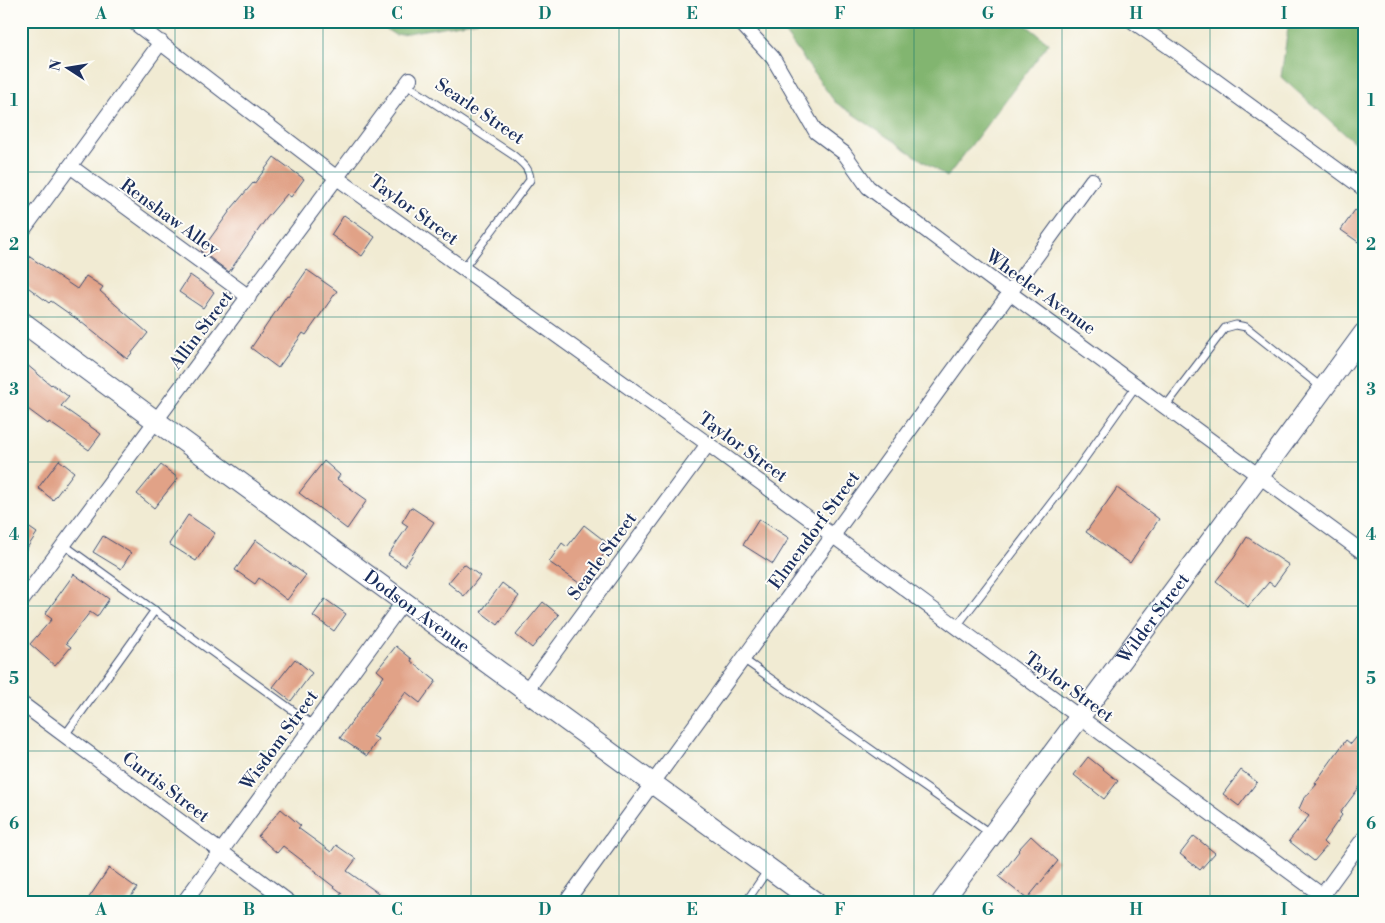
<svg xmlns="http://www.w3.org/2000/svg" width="1385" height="923" viewBox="0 0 1385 923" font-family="'Libre Bodoni',serif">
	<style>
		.forest { fill: #82b56f; stroke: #4e7266 }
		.building { fill: #e1a287 }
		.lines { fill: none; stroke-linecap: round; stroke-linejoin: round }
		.lane-casing { stroke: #3b4b70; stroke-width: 9 }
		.street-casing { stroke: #3b4b70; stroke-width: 16 }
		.secondary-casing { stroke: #3b4b70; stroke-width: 22 }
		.lane { stroke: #fff; stroke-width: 7 }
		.street { stroke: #fff; stroke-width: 14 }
		.secondary { stroke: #fff; stroke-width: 20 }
		.grid { fill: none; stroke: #0f766e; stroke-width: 1; stroke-opacity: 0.55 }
		.labels { text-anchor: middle; stroke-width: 4; stroke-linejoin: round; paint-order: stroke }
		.street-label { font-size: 18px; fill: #1b2f5e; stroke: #fdfcf7 }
		.neatline { fill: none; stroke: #0f766e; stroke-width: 2 }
		.grid-label { font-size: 16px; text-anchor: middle; font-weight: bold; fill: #0f766e }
	</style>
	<rect width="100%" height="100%" fill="#fdfcf7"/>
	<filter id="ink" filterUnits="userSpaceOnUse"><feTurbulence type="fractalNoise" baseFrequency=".02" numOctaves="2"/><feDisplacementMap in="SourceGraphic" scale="10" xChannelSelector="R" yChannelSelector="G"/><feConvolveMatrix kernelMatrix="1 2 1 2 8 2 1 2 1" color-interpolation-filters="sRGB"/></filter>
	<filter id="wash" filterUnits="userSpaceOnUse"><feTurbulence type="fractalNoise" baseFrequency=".0096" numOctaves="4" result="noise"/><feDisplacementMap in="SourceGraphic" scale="20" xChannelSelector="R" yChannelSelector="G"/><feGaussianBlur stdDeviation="1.12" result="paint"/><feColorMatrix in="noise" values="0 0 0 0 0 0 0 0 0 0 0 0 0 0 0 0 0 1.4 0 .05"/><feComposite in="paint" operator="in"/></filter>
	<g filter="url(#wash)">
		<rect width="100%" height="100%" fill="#f1ebd3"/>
		<path class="forest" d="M374 21H478L395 35Z
			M776 21H1021L1049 43 947 177 835 102Z
			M1289 21H1364V151L1281 77Z"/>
		<g id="blocks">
			<path class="building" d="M274 157 304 179 291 197 287 194 266 219 229 272 201 251 232 208 253 183 254 184Z
				M1355 210 1364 217V246L1341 230Z
				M344 215 375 237 362 256 331 235Z
				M21 251 77 289 86 276 103 287 100 291 148 333 127 359 81 322 51 301 49 303 21 282Z
				M307 270 337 291 306 335 303 333 278 368 251 348 287 295 289 296Z
				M190 275 214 292 203 308 179 292Z
				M26 364 51 385 52 384 69 397 61 406 101 434 89 450 49 422 48 424 21 404V370Z
				M59 460 74 472 53 500 38 488Z
				M324 461 340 475 337 479 367 500 347 529 299 493Z
				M161 465 178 478 154 508 137 494Z
				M1117 488 1159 519 1130 563 1086 532Z
				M411 507 434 522 405 566 388 555 408 526 402 522Z
				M188 515 215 533 196 561 169 544Z
				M759 519 789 538 773 564 743 545Z
				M21 522 37 533 21 557Z
				M584 525 610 545 582 585 549 562 562 543 567 547Z
				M103 536 131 553 121 569 93 552Z
				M1247 537 1289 565 1274 586 1269 582 1248 607 1216 581 1234 558Z
				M256 540 306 575 287 600 259 578 255 584 235 570Z
				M464 564 480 576 464 596 448 583Z
				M74 574 109 599 97 617 90 612 66 643 71 647 55 666 30 644 52 619 45 614Z
				M502 583 519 596 498 625 481 612Z
				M325 599 346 614 334 631 313 616Z
				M543 602 559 615 532 648 516 635Z
				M396 646 412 659 411 661 436 681 420 703 406 692 373 736 378 739 367 756 340 738 384 676 377 670Z
				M295 659 312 673 291 701 273 687Z
				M1364 728V781L1340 813 1342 815 1323 842 1327 846 1314 861 1289 841 1309 816 1299 809 1303 800 1317 784 1315 783 1346 740 1351 744Z
				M1088 757 1118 781 1104 799 1074 775Z
				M1241 770 1257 782 1239 806 1223 794Z
				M281 809 301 826 298 828 331 852 336 845 356 859 347 871 391 902H335L342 893 316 873 317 872 283 846 277 853 258 836Z
				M1031 836 1058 861 1027 899 999 877 1019 851 1018 850Z
				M1194 836 1215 853 1200 870 1180 854Z
				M109 868 137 888 127 902H86Z"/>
		</g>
	</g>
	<g filter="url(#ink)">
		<use href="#blocks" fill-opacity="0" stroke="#3b4b70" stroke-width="1"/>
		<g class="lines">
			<defs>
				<path id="lane" d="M407 85 513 155C522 163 530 168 530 180L463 269
					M1165 407 1225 328 1236 325 1246 327 1321 387
					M64 545 313 725
					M956 627 1072 476 1136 386
					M743 659 991 834
					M65 735 155 610
					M746 902 767 871"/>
				<path id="street" d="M132 21 337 178 708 444 1331 902
					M739 21 773 58 816 132 844 153 868 187 1010 293 1364 553
					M1132 21 1178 53 1364 189
					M70 166 249 297
					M21 233 161 42
					M21 602 410 79
					M526 691 708 444
					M21 703 289 902
					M1318 901 1364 838
					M184 902 404 601
					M566 902 1092 180"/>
				<g id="secondary">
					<path id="s1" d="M21 321 156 421 815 902"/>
					<path id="s2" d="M942 902 1259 476 1364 333"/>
				</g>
			</defs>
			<use href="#lane" class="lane-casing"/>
			<use href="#street" class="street-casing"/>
			<use href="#secondary" class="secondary-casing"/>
			<use href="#lane" class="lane"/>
			<use href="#street" class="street"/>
			<use href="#secondary" class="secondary"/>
		</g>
	</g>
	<path class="grid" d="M175 21V902M323 21V902M471 21V902M619 21V902M766 21V902M914 21V902M1062 21V902M1210 21V902M21 172H1364M21 317H1364M21 462H1364M21 606H1364M21 751H1364"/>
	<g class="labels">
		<g class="street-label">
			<text transform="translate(480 111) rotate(34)" y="6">Searle Street</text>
			<text transform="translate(414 210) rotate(36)" y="6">Taylor Street</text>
			<text transform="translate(170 217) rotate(36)" y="6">Renshaw Alley</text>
			<text transform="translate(1041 292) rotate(36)" y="6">Wheeler Avenue</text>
			<text transform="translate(201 330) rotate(-53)" y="6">Allin Street</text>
			<text transform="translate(743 447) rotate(36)" y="6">Taylor Street</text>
			<text transform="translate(814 530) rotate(-54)" y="6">Elmendorf Street</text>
			<text transform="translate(602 556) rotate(-54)" y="6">Searle Street</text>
			<text dy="6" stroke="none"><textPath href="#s1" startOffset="491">Dodson Avenue</textPath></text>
			<text dy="6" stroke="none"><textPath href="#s2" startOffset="354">Wilder Street</textPath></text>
			<text transform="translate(1069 687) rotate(36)" y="6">Taylor Street</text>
			<text transform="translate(279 740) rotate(-54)" y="6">Wisdom Street</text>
			<text transform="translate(166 787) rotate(37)" y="6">Curtis Street</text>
		</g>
	</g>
	<rect width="1385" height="923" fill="none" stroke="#fdfcf7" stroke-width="55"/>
	<g transform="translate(68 68) rotate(282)" stroke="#fdfcf7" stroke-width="4" paint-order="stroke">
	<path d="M0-4L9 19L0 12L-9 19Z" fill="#1b2f5e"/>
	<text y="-8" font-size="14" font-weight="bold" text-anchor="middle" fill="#1b2f5e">N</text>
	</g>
	<rect x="28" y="28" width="1330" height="868" class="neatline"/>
	<g class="grid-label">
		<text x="101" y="19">A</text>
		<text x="249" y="19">B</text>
		<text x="397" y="19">C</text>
		<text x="545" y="19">D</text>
		<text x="692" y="19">E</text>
		<text x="840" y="19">F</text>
		<text x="988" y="19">G</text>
		<text x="1136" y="19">H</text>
		<text x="1284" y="19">I</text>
		<text x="14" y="106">1</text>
		<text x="1371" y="106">1</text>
		<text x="14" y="250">2</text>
		<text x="1371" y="250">2</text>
		<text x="14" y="395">3</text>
		<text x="1371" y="395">3</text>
		<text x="14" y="540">4</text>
		<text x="1371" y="540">4</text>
		<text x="14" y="684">5</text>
		<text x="1371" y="684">5</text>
		<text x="14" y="829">6</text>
		<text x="1371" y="829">6</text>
		<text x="101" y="915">A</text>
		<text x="249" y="915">B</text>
		<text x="397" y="915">C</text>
		<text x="545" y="915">D</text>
		<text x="692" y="915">E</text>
		<text x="840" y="915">F</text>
		<text x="988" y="915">G</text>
		<text x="1136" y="915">H</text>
		<text x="1284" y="915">I</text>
	</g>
</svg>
